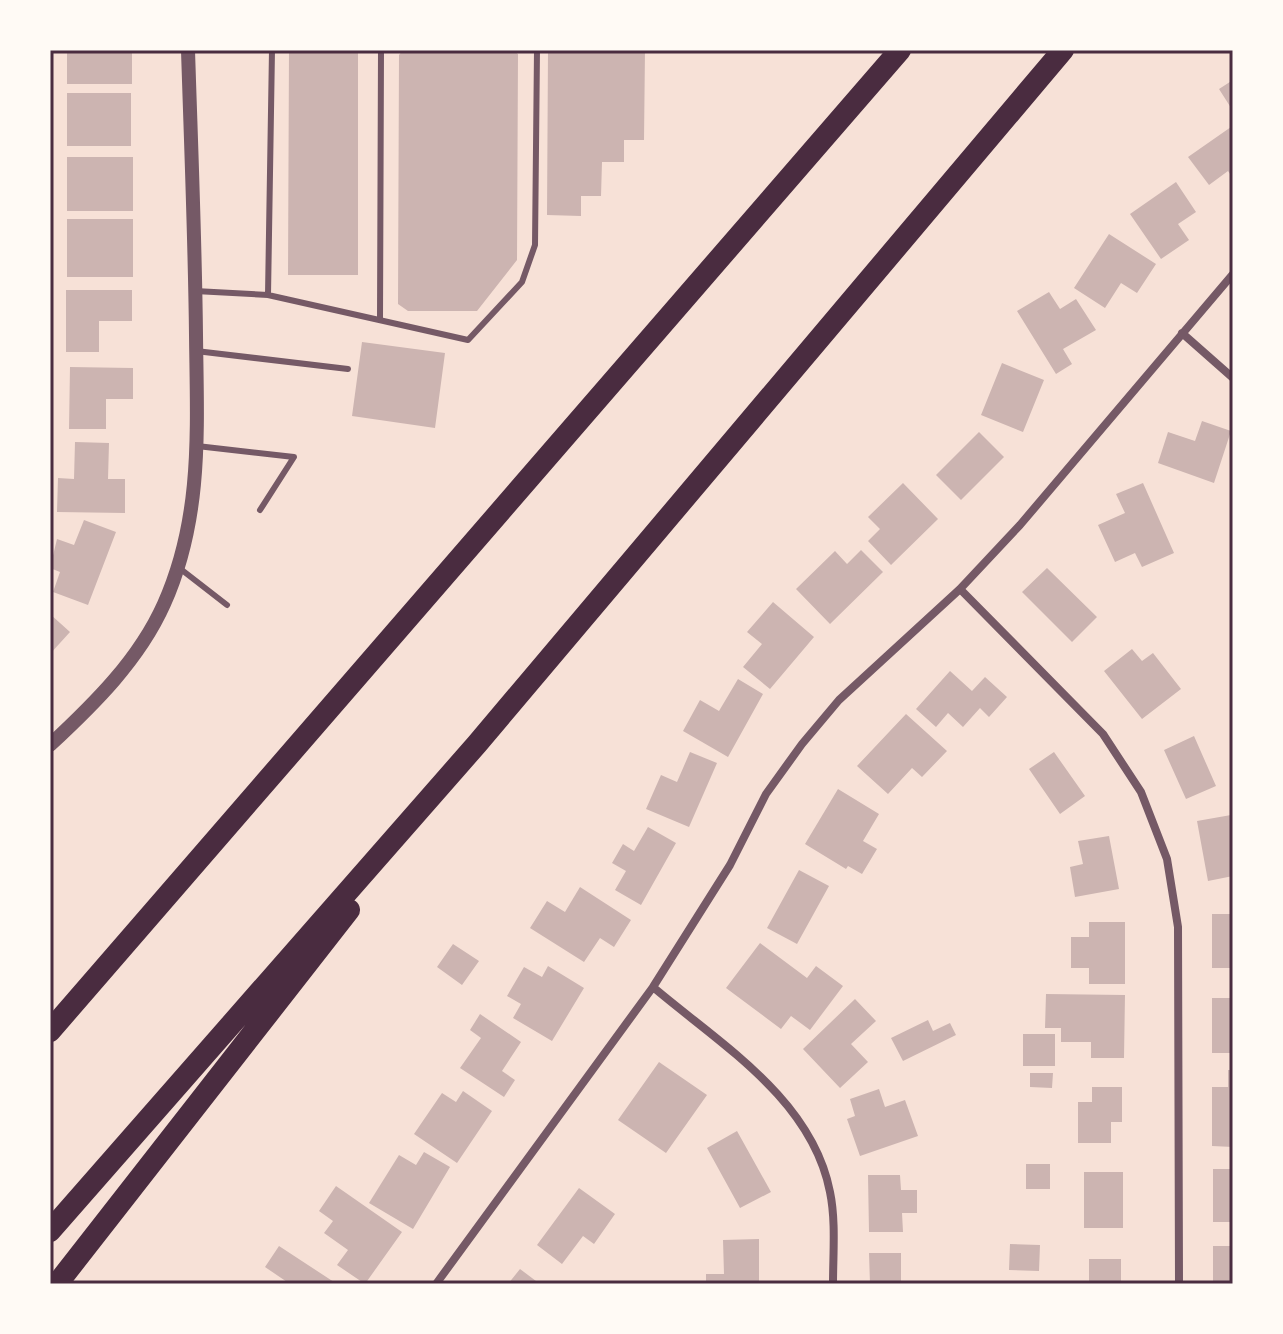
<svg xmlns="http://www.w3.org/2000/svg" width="1283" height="1334" viewBox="0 0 1283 1334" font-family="'Noto Sans',sans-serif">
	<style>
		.building { fill: #ccb4b1 }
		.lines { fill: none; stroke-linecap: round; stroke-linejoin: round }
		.service { stroke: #755966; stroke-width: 6 }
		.minor { stroke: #755966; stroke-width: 8 }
		.tertiary { stroke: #755966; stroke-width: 14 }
		.motorway { stroke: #4a2c40; stroke-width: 22 }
		.neatline { fill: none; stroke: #4a2c40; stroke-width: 3 }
	</style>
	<rect width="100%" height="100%" fill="#f7e1d7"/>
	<path class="building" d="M67 50H132V84H67Z
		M289 50H358V275H288Z
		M403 50H513L518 54 517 260 477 311H408L398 304 399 55Z
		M548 50H645L644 140H624V162H602L601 196H581V216L547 215Z
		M1233 80V111L1219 89Z
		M67 93H131V146H67Z
		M1231 127 1233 178 1228 171 1209 185 1188 157Z
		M67 157H133V211H67Z
		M1176 182 1196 212 1178 224 1189 240 1161 259 1130 214Z
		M67 219H133V277H67Z
		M1109 234 1156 264 1137 293 1121 283 1105 308 1074 288Z
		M66 290H132V321H99V352H66Z
		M1049 292 1060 309 1076 299 1096 330 1063 349 1072 364 1056 374 1017 311Z
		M362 342 445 353 435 428 352 416Z
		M1002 363 1044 380 1023 432 981 415Z
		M70 367 133 368V399H106V429H69Z
		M1202 421 1231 431 1214 483 1158 463 1168 432 1195 441Z
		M979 432 1004 457 961 500 936 475Z
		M75 442 109 443 108 479H125V513L57 512 58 478 74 479Z
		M903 483 938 519 891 565 868 541 880 529 868 517Z
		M1143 483 1174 553 1142 567 1135 553 1115 562 1098 525 1125 513 1116 494Z
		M84 520 116 532 88 605 53 592 60 572 50 568 57 539 74 545Z
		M861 550 883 572 830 624 796 589 835 551 847 564Z
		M1047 568 1097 617 1072 642 1022 592Z
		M773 602 814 637 770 689 743 667 762 644 747 632Z
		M50 614 70 632 50 654Z
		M1132 649 1142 661 1153 653 1181 689 1142 719 1104 671Z
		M950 671 972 691 985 677 1007 697 989 717 980 708 963 727 948 713 936 727 916 709Z
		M738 679 763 694 728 757 683 731 700 700 719 711Z
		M906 714 947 751 922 777 912 768 888 794 857 766Z
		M1194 736 1216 786 1186 799 1164 750Z
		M690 752 717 763 689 827 646 809 661 775 677 782Z
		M1054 752 1085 796 1060 814 1029 769Z
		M838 789 879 814 863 841 877 849 862 874 848 866 846 869 805 844Z
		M1231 815 1233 876 1208 881 1197 821Z
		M648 827 676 843 641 905 615 890 626 871 612 863 623 844 634 851Z
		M1109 836 1119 889 1075 897 1070 867 1083 864 1078 841Z
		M799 870 829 886 797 944 767 928Z
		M580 887 631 920 614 947 600 938 584 962 530 928 547 901 565 912Z
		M1212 914H1233V968H1212Z
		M1089 922H1125V984H1089V968H1071V937H1089Z
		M760 943 807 978 816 966 843 986 810 1030 791 1016 781 1029 726 988Z
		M453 944 479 961 462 985 437 967Z
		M548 966 584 988 552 1041 513 1018 521 1004 507 996 524 967 542 977Z
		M1046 994 1125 995 1124 1058H1091V1042H1061V1028H1045Z
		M1212 998H1233V1053H1212Z
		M855 999 876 1021 851 1044 868 1062 840 1088 803 1049Z
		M480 1014 521 1042 502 1071 515 1080 504 1097 460 1068 481 1038 470 1030Z
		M928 1020 933 1031 950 1023 956 1035 903 1061 891 1038Z
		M1023 1034H1055V1066H1023Z
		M659 1062 707 1095 666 1153 618 1120Z
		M1228 1070H1233V1147L1212 1146V1087H1228Z
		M1030 1073H1053L1052 1088 1030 1087Z
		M1092 1087H1122V1122H1111V1143H1078V1102H1092Z
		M879 1089 885 1107 905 1100 918 1136 860 1156 847 1119 855 1116 850 1099Z
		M463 1091 492 1111 457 1163 414 1134 442 1093 456 1102Z
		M737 1131 771 1192 740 1208 707 1148Z
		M424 1152 450 1167 413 1229 369 1203 399 1155 416 1165Z
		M1026 1164H1050V1189H1026Z
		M1213 1169H1233V1222H1213Z
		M1084 1172H1123V1228H1084Z
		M868 1175H900L901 1190H917V1213H902L903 1232H869Z
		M336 1186 402 1232 365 1284 337 1265 348 1250 324 1233 333 1221 319 1211Z
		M579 1188 615 1214 594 1244 583 1236 562 1264 537 1245Z
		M759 1239V1284H706V1274H724L723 1240Z
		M1010 1244 1040 1245 1039 1271 1009 1270Z
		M279 1246 337 1284H290L265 1267Z
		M1213 1246H1233V1284H1213Z
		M869 1253H901V1284H870Z
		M1089 1259H1121V1284H1089Z
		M520 1269 540 1284H508Z"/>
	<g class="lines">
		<path class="service" d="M195 291 268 295 468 340 522 282 535 245 537 50
			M268 295 272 50
			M380 320 381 50
			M196 351 348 369
			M197 446 294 457 260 510
			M178 567 227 605"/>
		<path class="minor" d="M1182 333 1233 378
			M960 589 1103 734 1141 792 1167 859 1178 927 1179 1284
			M653 987C720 1044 812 1099 830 1192 836 1221 833 1254 833 1284
			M436 1284 653 987 730 865 766 794 802 744 839 700 960 589 1020 525 1233 274"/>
		<path class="tertiary" d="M50 745C94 704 139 660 164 604 203 517 197 428 196 335 195 240 191 145 188 50"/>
		<path class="motorway" d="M50 1031 900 50
			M50 1231 477 744 1063 50
			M57 1284 349 910"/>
	</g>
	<rect width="1283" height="1334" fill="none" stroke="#fffaf5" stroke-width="104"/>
	<rect x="52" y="52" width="1179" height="1230" class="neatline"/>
</svg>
